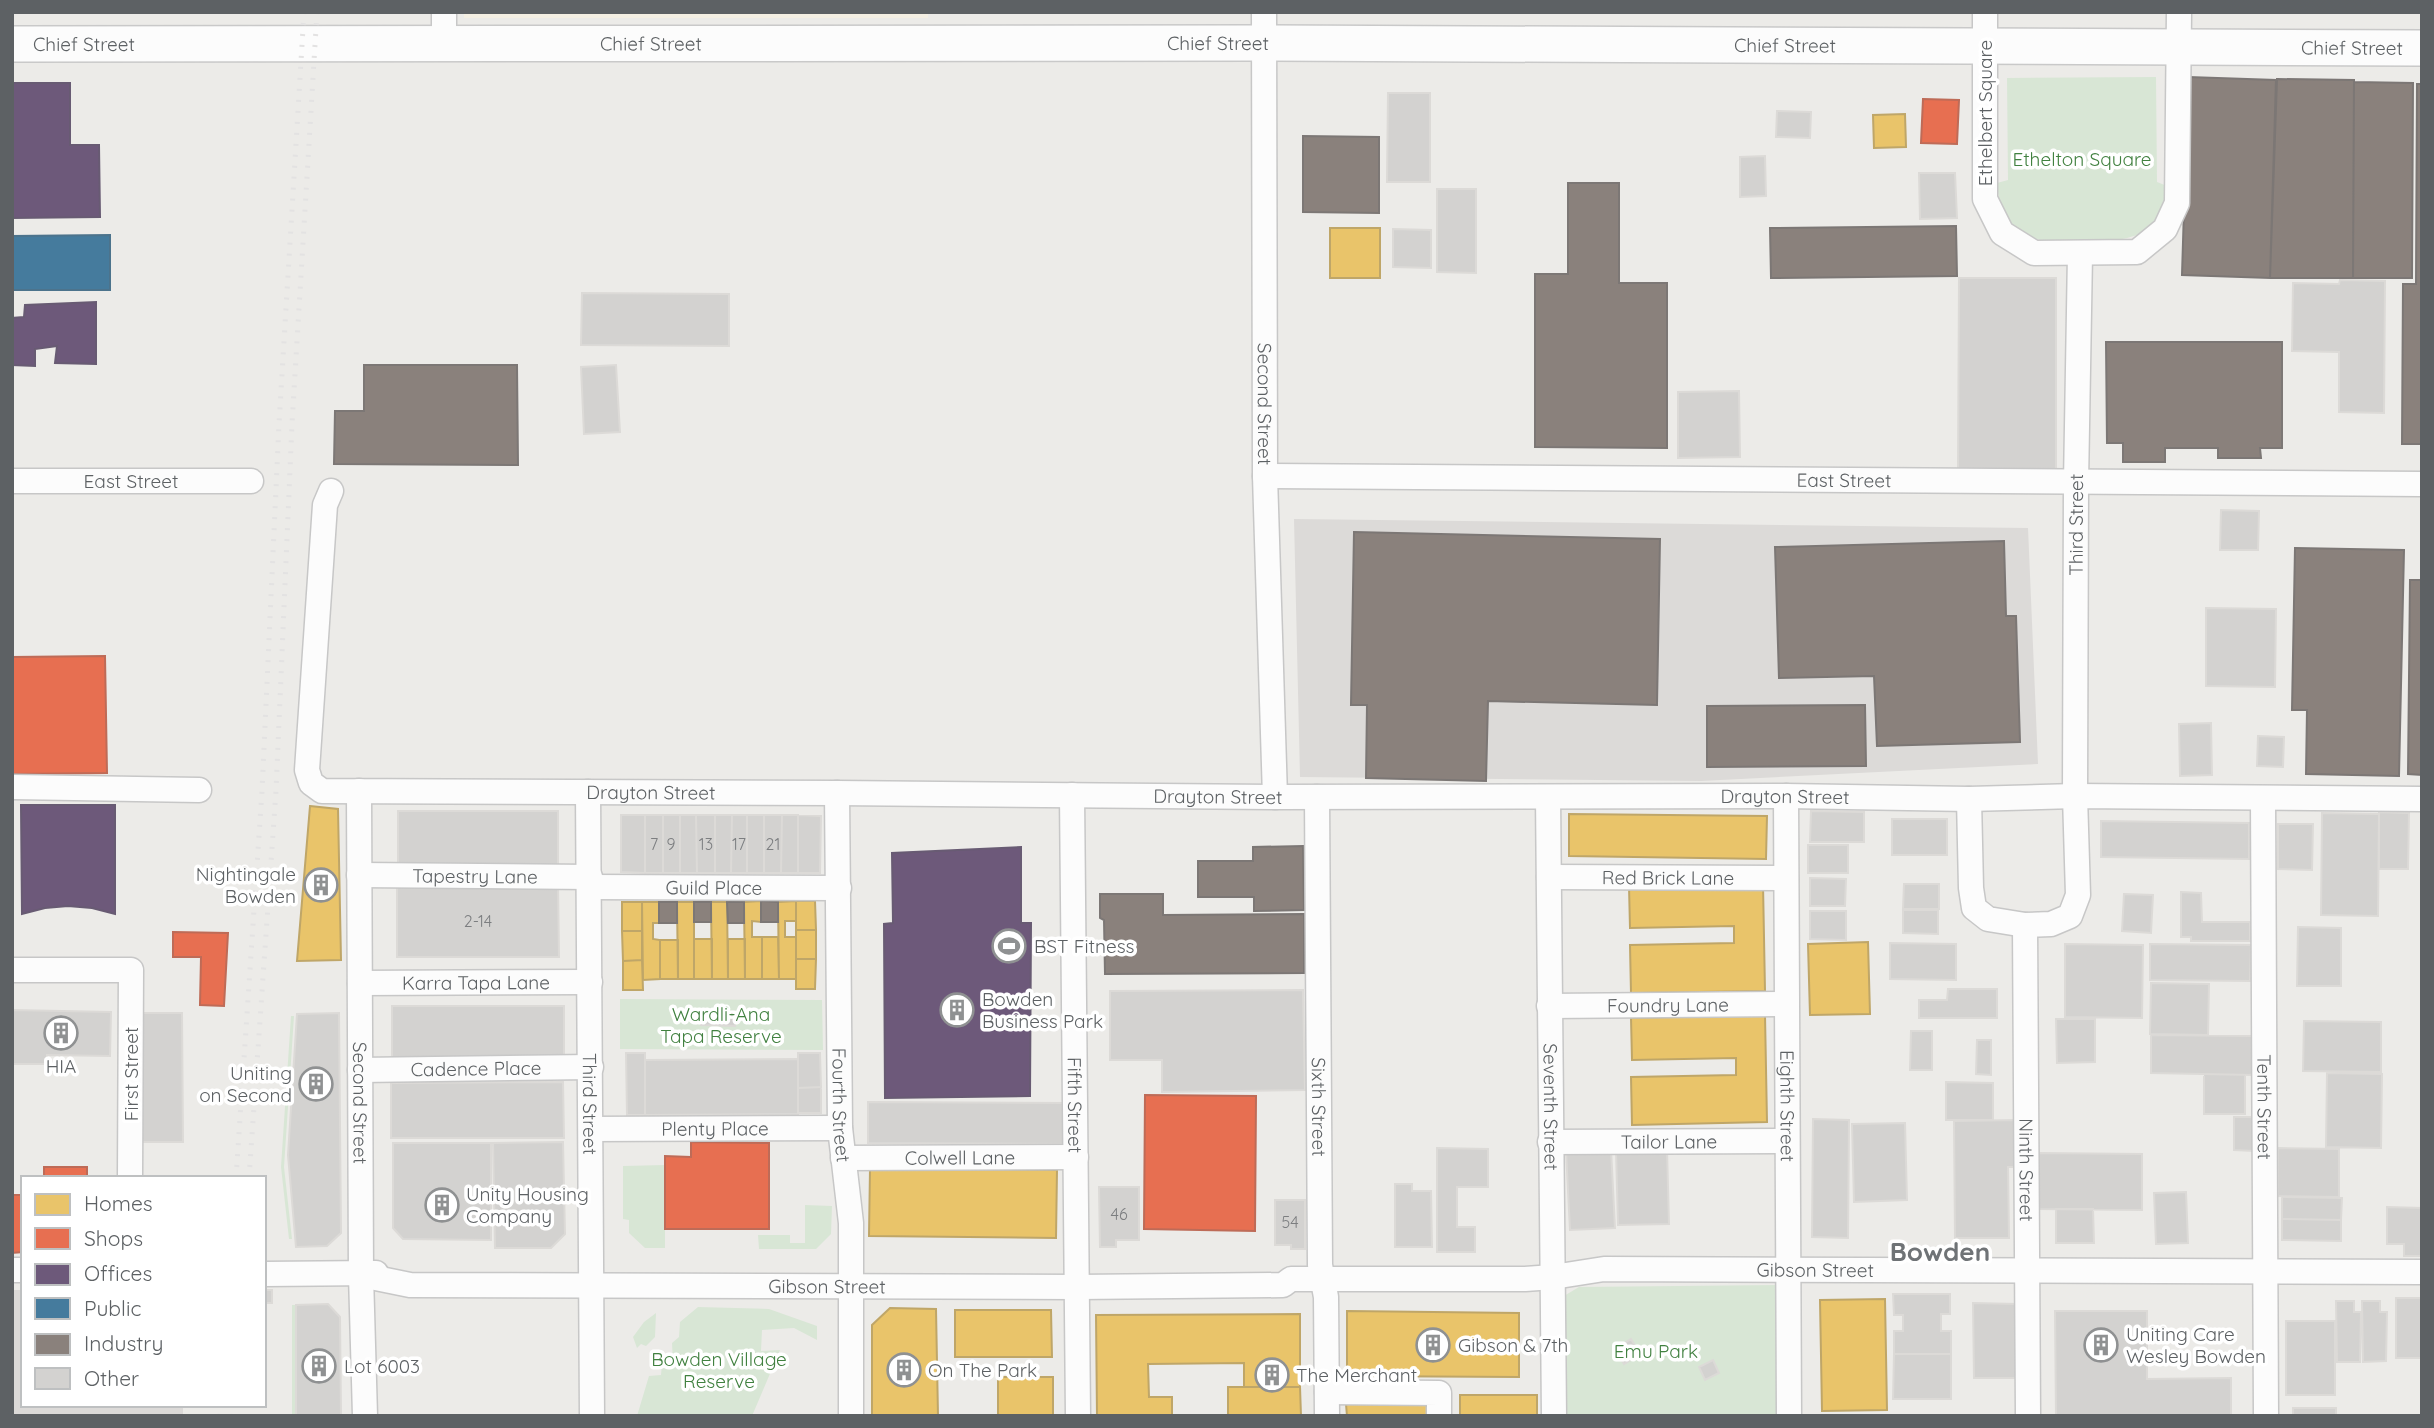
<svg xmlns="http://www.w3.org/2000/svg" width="2434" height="1428" viewBox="0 0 2434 1428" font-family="Quicksand,sans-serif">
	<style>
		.commercial { fill: #f4efe3 }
		.industrial { fill: #dcdad8 }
		.green { fill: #d8e6d5 }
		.homes { fill: #e9c46a; stroke: #bfa668; stroke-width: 2 }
		.shops { fill: #e76f51; stroke: #be6b57; stroke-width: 2 }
		.offices { fill: #6d597a; stroke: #685b73; stroke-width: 2 }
		.public { fill: #457b9d; stroke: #4c738c; stroke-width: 2 }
		.industry { fill: #8a817c; stroke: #7c7775; stroke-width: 2 }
		.building { fill: #d3d2d0; stroke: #dcdad7; stroke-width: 2 }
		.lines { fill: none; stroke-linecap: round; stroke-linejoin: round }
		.street-casing { stroke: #c7c7c7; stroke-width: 27 }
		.secondary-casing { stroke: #c9c9c9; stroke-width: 38 }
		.street { stroke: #fcfcfc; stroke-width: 24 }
		.secondary { stroke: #fcfcfc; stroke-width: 35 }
		.rail { stroke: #e3e2e2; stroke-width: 5; stroke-dasharray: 2 9; stroke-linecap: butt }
		.labels { text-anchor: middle; stroke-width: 7; stroke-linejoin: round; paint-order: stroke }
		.number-label { font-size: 16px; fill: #7c7e80 }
		.street-label { font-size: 19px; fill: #5d6164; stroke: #fff }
		.park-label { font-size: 19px; fill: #418140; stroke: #fff }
		.poi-label { font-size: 19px; fill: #5d6164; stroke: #fff; text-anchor: start }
		.district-label { font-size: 26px; font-weight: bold; fill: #6f7376; stroke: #fff }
	</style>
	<rect width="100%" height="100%" fill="#ecebe8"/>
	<path class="commercial" d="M464 12H928V18H464Z"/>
	<path class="industrial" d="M1294 519 2028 528 2038 764 1701 781 1300 777Z
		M12 1290H23V1405H183V1416H12Z"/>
	<path class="green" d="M2156 77 2157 182 2167 186C2166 200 2166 215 2154 226 2131 246 2050 249 2023 234 2003 223 1999 204 1997 183L2008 180 2007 78Z
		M620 999 822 1000 823 1050 620 1049Z
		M291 1016H294L284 1167 292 1239H289L281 1167Z
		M665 1165V1248H645L629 1233V1220L623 1219V1166Z
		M805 1205 832 1206 831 1234 816 1249H759L758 1235H790V1243H805Z
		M1778 1285 1777 1416H1562L1564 1296 1579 1287Z
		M292 1305H295V1416H292Z
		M698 1307 769 1309 817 1326V1340L794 1328 762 1330 761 1351 780 1350 752 1416H637L649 1376 661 1375 662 1365 673 1363 672 1343 679 1337 680 1322Z
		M656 1313 655 1337 646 1346 641 1344 637 1348 633 1337 644 1322Z"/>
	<path class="homes" d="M1905 114 1906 147 1874 148 1873 115Z
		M1330 228H1380V278H1330Z
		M310 806 338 809 341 960 297 961Z
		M1569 814 1767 816 1766 859 1569 856Z
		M1763 884 1765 991 1631 993 1630 945 1734 943V926L1630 928 1629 886Z
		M761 901V922L752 921V937H762V979H745L744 902Z
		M796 901V921H785V937H796V979H779L778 902Z
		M796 901H815L816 930H796Z
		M622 902H642V931H622Z
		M642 902H659V923H653V939L660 940V979L643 980Z
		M677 902H694V979H678Z
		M711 902H727L728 979H712Z
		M796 930H816V959H796Z
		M622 931H642V960L623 961Z
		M762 937H778L779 979H762Z
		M694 939H712V979H694Z
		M728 939H745V979H728Z
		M660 940H678V979H660Z
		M1868 942 1870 1014 1810 1015 1808 944Z
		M796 959H816L815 989H796Z
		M642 960 643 990H623V961Z
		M1765 1015 1767 1122 1632 1125 1631 1077 1736 1075V1058L1632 1060 1631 1018Z
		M870 1169 1057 1170 1056 1238 869 1236Z
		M1885 1299 1887 1410 1822 1411 1820 1300Z
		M890 1308 936 1309 938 1416H872V1325Z
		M955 1310H1051L1052 1357H955Z
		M1347 1311 1519 1313V1377L1347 1376Z
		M1300 1314V1387H1244V1363L1148 1364 1149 1397H1172V1416H1097L1096 1315Z
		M998 1377H1053V1416H998Z
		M1228 1387H1300L1301 1416H1228Z
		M1460 1395H1537V1416H1460Z
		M1346 1404H1427V1416H1347Z"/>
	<path class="shops" d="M1923 99 1959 100 1957 144 1921 143Z
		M105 656 107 773 12 774V657Z
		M173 932 228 933 224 1006 200 1005 201 957H173Z
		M1145 1095 1256 1096 1255 1231 1144 1229Z
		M691 1142 769 1143V1229H665V1156L691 1157Z
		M44 1167H87V1178H44Z
		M12 1195H23V1252L12 1253Z"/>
	<path class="offices" d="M12 83H70V145H99L100 217 12 218Z
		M96 302V364L55 363 57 346 35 349V366L12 365V318L24 317 25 305Z
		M21 805H115V914L92 908 68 906 45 908 22 914Z
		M1021 847V923H1031L1030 1096 885 1098 884 924 893 923 892 853Z"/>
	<path class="public" d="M110 235V290H12V236Z"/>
	<path class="industry" d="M2188 77 2276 80 2270 278 2182 275Z
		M2277 79 2354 80 2353 278H2270Z
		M2354 82 2413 83 2412 278H2353Z
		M2417 84H2422V444H2402L2403 284H2416Z
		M1303 136 1379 137V213L1303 212Z
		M1568 183H1619V283H1667V448L1535 447V274H1568Z
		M1956 226 1957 276 1771 278 1770 228Z
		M2106 342H2282V448H2260L2261 458H2218V448H2165V462H2123V443H2107Z
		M364 365H517L518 465 334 464 335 411H364Z
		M1354 532 1660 539 1657 705 1488 701 1486 781 1366 778 1367 705H1351Z
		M2004 541 2006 616H2016L2020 742 1877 746 1874 676 1779 678 1775 547Z
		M2295 548 2404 550 2399 776 2306 774 2307 710H2292Z
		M2410 580H2422V775L2408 774Z
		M1865 705 1866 766 1707 767V706Z
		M1303 846 1304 910 1254 911V897H1198V861H1253V847Z
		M1100 894H1163V915L1304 914V973L1105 974 1104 920 1100 918Z
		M761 901 778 902V922H761Z
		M659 902H677V923H659Z
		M694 902H711V922H694Z
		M727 902H744V923H728Z"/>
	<path class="building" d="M1388 93H1430V182H1387Z
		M1777 111 1811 112 1810 138 1776 137Z
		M1765 156 1766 196 1740 197V157Z
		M1919 173H1955L1957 218 1920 219Z
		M1437 189H1476V273L1437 272Z
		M1393 229 1431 230V268L1393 267Z
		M1959 278H2056V472H1958Z
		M2340 280 2385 281 2384 413 2339 412V352L2292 351 2293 283 2339 284Z
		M582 293 729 294V346L581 345Z
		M616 365 620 432 584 434 581 367Z
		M1739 391 1740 457 1678 458V392Z
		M2221 510 2259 511 2258 550H2220Z
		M2206 608 2276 609 2275 687 2206 686Z
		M2211 723 2212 775 2180 776 2179 724Z
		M2258 736 2284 737 2283 767 2257 766Z
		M398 811H558V866H398Z
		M1811 811 1864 812V842H1810Z
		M2379 812 2409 813 2408 869H2379Z
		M2322 813 2379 814 2378 916 2321 915Z
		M621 815H645V873L621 872Z
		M645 815H663V873H645Z
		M663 815H680V873H663Z
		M680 815H696L697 873H680Z
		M696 815H715V873H697Z
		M715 815H732L731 873H715Z
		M732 815H747V873H731Z
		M747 815H764V873H747Z
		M764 815H782L781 873H764Z
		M782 815H798V873H781Z
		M798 815 821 816 820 873H798Z
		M1892 819H1947V855H1892Z
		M2101 821 2249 823V859L2101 857Z
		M2278 824H2313L2312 870 2278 869Z
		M1808 845H1848V873H1808Z
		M1810 878 1846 879 1845 906H1810Z
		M1904 884H1939V909H1903Z
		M558 885 559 957H397V886Z
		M2181 892 2201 893 2202 922H2250V941H2191V937H2181Z
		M2124 894 2153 895 2151 933 2122 931Z
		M1903 910H1938V934L1903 933Z
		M1810 911H1846V940L1810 939Z
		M2298 927 2341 928V986H2297Z
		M1890 943 1956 944V980L1890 979Z
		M2065 944 2143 945 2142 1018 2065 1017Z
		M2150 944 2251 945 2250 981 2150 980Z
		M2151 983 2209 984 2208 1035 2150 1034Z
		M1948 989H1997V1018H1919V1000H1947Z
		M1303 990 1305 1090 1162 1092V1060H1110V991Z
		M392 1006H564V1062H392Z
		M12 1010 111 1012 110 1056 47 1055V1064H12Z
		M701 1012 734 1013 735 1026 701 1025Z
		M141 1013H182L183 1142H142Z
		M339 1013 341 1233 327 1246 296 1247 288 1155 297 1014Z
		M2056 1019H2095V1062L2057 1063Z
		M2304 1021 2381 1022V1072L2303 1071Z
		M1911 1031H1932V1070H1910Z
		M2151 1035 2253 1036V1075L2151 1073Z
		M1977 1040H1991V1075L1976 1074Z
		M626 1053H645V1115H627Z
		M798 1053H820L821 1087 798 1088Z
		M798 1059V1114L645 1115V1060Z
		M2327 1073 2382 1074 2381 1148 2326 1147Z
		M2204 1075H2245V1114H2204Z
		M563 1082 564 1138H391V1083Z
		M1946 1082 1993 1083V1120H1946Z
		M821 1087V1113H798V1088Z
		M868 1102 1065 1103 1064 1144 868 1143Z
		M2234 1117H2254V1151L2234 1150Z
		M1813 1119 1849 1120 1848 1238 1812 1237Z
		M2019 1120V1167H2008L2009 1238H1955L1954 1121Z
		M1905 1123 1907 1200 1854 1202 1852 1124Z
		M563 1142 565 1234 551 1248H495L493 1143Z
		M393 1143H491V1240L403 1239 393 1228Z
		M1437 1148 1488 1149V1187H1457V1227H1475V1252H1437Z
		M2278 1148 2339 1149V1197L2278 1196Z
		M1611 1149 1615 1228 1570 1230 1566 1151Z
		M1667 1149 1669 1224 1618 1225 1616 1150Z
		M2039 1153 2142 1154V1210L2039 1209Z
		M1395 1184H1412V1191H1431L1432 1247H1395Z
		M1099 1187H1139V1240H1116V1247H1100Z
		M2186 1192 2188 1243 2156 1244 2154 1193Z
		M2282 1197 2342 1198 2341 1220 2282 1219Z
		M1275 1200H1305V1249H1291V1245H1275Z
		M2387 1207 2422 1208V1256H2404V1244H2387Z
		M2056 1209H2093L2094 1243H2056Z
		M2282 1219 2341 1220V1241L2282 1240Z
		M264 1290H272V1303H264Z
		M1893 1294H1950V1314H1941V1331H1951V1354H1894V1331H1903V1315H1894Z
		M2396 1298H2422V1358H2396Z
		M2336 1301H2354V1312H2361L2360 1362H2337Z
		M2362 1301H2380V1312H2387L2386 1361 2363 1362Z
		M1973 1303 2017 1304V1378H1974Z
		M328 1304 340 1317 341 1416H296V1305Z
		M2055 1311H2147V1379L2231 1378V1416H2056Z
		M2286 1321H2335V1395H2286Z
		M1631 1339 1640 1354 1624 1364 1615 1349Z
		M1894 1354H1951V1399H1893Z
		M1713 1360 1719 1373 1705 1380 1699 1367Z
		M2293 1408H2336V1416H2293Z"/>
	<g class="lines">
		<defs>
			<g id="street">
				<path d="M444 12V44"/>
				<path id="s1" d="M1264 12 1265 476 1275 797"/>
				<path d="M1985 12V199L2002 233 2034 253 2137 252 2165 229 2177 203 2179 12"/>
				<path id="s2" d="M1265 476 2422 484"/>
				<path id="s3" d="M12 481H251"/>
				<path id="s4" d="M331 491 325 505 307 770 311 783 322 791 837 793 1275 797 1786 796 1969 799 2075 796 2422 799"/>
				<path d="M12 787 199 790"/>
				<path id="s5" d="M359 791 361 1275 365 1416"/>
				<path id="s6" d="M588 792 592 1416"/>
				<path id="s7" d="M837 793 840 1128 851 1223V1416"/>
				<path id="s8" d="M1072 795 1078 1416"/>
				<path id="s9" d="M1786 796 1789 1416"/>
				<path id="s10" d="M1317 797 1320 1265 1326 1297 1327 1416"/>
				<path id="s11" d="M1548 797 1554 1416"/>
				<path id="s12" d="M1969 799 1971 888 1974 908 1988 919 2025 925 2051 924 2070 916 2078 895 2075 796 2076 483 2080 254"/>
				<path id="s13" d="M2263 799 2266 1416"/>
				<path id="s14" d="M359 875 590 877"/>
				<path id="s15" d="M1549 877 1786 878"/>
				<path id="s16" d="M590 887 839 888"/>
				<path id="s17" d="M2025 925 2028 1416"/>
				<path d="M12 970H131L130 1178"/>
				<path id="s18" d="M360 983 590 982"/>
				<path id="s19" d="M1549 1006 1786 1004"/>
				<path id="s20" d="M360 1070 591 1067"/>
				<path id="s21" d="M591 1129 840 1128"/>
				<path id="s22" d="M1550 1142 1787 1141"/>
				<path id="s23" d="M843 1158 1076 1157"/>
				<path d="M12 1270H23"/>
				<path d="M264 1274 376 1273"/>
				<path id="s24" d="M361 1275 410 1285 1078 1287 1283 1285 1291 1279H1525L1553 1277 1604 1269 2422 1272"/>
				<path d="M1327 1392 1439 1393V1416"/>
			</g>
			<g id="secondary">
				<path id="s25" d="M12 44 1264 43 2422 48"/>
			</g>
		</defs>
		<use href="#street" class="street-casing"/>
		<use href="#secondary" class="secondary-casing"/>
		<use href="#street" class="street"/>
		<use href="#secondary" class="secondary"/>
		<path class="rail" d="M236 1178 262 791 279 424 304 12
			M249 1178 276 791 292 424 317 12
			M220 1416 221 1405
			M233 1416 234 1405"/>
	</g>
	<defs>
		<symbol id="building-ring" viewBox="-11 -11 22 22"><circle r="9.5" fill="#fff" stroke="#8f9192" stroke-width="1.5"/><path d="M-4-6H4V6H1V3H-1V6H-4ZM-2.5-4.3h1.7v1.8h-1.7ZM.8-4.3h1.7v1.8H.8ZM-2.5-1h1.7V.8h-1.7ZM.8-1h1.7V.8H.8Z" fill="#8f9192"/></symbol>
		<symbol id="stadium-ring" viewBox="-11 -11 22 22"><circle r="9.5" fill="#fff" stroke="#8f9192" stroke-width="1.5"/><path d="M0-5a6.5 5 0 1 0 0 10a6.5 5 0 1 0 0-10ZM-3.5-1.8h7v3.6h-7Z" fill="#8f9192"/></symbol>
	</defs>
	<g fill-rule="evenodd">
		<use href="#building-ring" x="302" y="866" width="38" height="38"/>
		<use href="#stadium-ring" x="990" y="927" width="38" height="38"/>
		<use href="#building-ring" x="938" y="991" width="38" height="38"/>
		<use href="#building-ring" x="42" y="1014" width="38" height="38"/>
		<use href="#building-ring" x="297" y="1065" width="38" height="38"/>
		<use href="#building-ring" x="423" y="1186" width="38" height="38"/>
		<use href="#building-ring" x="1414" y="1326" width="38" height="38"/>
		<use href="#building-ring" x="2082" y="1326" width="38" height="38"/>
		<use href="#building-ring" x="300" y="1347" width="38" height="38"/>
		<use href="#building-ring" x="885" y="1351" width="38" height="38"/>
		<use href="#building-ring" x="1253" y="1356" width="38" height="38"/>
	</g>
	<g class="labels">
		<g class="number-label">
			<text x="654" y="850">7</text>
			<text x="671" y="850">9</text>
			<text x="706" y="850">13</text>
			<text x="739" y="850">17</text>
			<text x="773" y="850">21</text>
			<text x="478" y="927">2-14</text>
			<text x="1119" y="1220">46</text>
			<text x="1290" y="1228">54</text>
		</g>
		<g class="street-label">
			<text dy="7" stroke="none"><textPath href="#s25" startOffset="72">Chief Street</textPath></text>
			<text dy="7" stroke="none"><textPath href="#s25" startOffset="639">Chief Street</textPath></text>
			<text dy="7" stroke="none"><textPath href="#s25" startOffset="1206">Chief Street</textPath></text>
			<text dy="7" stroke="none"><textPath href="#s25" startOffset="1773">Chief Street</textPath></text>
			<text dy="7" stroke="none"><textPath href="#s25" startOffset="2340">Chief Street</textPath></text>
			<text transform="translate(1985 113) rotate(-90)" y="7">Ethelbert Square</text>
			<text dy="7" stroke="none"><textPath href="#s1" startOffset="392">Second Street</textPath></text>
			<text dy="7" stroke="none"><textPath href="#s3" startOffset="119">East Street</textPath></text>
			<text dy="7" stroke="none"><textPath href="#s2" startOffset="579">East Street</textPath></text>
			<text dy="7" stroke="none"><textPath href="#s12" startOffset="604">Third Street</textPath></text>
			<text dy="7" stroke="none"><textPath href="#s4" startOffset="637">Drayton Street</textPath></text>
			<text dy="7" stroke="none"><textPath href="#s4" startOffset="1204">Drayton Street</textPath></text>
			<text dy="7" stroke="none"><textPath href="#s4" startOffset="1771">Drayton Street</textPath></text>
			<text dy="7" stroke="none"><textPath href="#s14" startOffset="116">Tapestry Lane</textPath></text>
			<text dy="7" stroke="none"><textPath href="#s15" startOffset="119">Red Brick Lane</textPath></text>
			<text dy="7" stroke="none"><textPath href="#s16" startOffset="124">Guild Place</textPath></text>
			<text dy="7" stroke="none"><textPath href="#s18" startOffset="116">Karra Tapa Lane</textPath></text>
			<text dy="7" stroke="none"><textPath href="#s19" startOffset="119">Foundry Lane</textPath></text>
			<text dy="7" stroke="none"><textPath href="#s20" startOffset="116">Cadence Place</textPath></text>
			<text transform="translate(131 1074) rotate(-90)" y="7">First Street</text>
			<text dy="7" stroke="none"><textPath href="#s5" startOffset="312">Second Street</textPath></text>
			<text dy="7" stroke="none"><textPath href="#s6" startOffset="312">Third Street</textPath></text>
			<text dy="7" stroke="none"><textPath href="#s7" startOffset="312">Fourth Street</textPath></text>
			<text dy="7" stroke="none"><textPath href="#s8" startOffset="310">Fifth Street</textPath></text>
			<text dy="7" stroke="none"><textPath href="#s9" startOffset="310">Eighth Street</textPath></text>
			<text dy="7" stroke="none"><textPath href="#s10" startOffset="310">Sixth Street</textPath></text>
			<text dy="7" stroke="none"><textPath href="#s11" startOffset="310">Seventh Street</textPath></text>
			<text dy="7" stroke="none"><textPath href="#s13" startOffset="308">Tenth Street</textPath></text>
			<text dy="7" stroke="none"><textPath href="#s21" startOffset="124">Plenty Place</textPath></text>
			<text dy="7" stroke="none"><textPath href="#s22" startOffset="119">Tailor Lane</textPath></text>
			<text dy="7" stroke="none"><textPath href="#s23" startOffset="117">Colwell Lane</textPath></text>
			<text dy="7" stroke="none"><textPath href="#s17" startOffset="245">Ninth Street</textPath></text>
			<text dy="7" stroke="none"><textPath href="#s24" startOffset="1458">Gibson Street</textPath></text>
			<text dy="7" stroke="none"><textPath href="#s24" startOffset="467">Gibson Street</textPath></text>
		</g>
		<g class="park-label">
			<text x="2082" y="166">Ethelton Square</text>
			<text x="721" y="1021">Wardli-Ana<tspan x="721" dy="22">Tapa Reserve</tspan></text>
			<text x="1656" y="1358">Emu Park</text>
			<text x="719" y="1366">Bowden Village<tspan x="719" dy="22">Reserve</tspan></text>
		</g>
		<g class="poi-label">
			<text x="296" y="881" text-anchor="end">Nightingale<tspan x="296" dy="22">Bowden</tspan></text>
			<text x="1034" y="953">BST Fitness</text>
			<text x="982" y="1006">Bowden<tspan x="982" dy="22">Business Park</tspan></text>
			<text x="61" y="1073" text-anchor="middle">HIA</text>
			<text x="292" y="1080" text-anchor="end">Uniting<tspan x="292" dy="22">on Second</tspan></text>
			<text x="466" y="1201">Unity Housing<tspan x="466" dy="22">Company</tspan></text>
			<text x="2126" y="1341">Uniting Care<tspan x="2126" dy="22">Wesley Bowden</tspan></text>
			<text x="1458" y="1352">Gibson &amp; 7th</text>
			<text x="344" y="1373">Lot 6003</text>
			<text x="928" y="1377">On The Park</text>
			<text x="1296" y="1382">The Merchant</text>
		</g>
		<g class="district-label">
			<text x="1940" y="1261">Bowden</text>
		</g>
	</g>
	<rect width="2434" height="1428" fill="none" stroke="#5d6164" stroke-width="28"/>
	<rect x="21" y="1176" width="245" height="231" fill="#ffffff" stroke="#bec0c1" stroke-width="2"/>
	<rect x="35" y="1194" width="35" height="21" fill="#e9c46a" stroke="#bec0c1" stroke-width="2"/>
	<text x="84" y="1211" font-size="21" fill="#5d6164">Homes</text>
	<rect x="35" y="1228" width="35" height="21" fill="#e76f51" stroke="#bec0c1" stroke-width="2"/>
	<text x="84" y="1246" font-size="21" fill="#5d6164">Shops</text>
	<rect x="35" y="1264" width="35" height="21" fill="#6d597a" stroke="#bec0c1" stroke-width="2"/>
	<text x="84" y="1281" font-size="21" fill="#5d6164">Offices</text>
	<rect x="35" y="1298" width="35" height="21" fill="#457b9d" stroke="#bec0c1" stroke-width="2"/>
	<text x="84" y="1316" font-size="21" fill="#5d6164">Public</text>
	<rect x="35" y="1334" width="35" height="21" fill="#8a817c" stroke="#bec0c1" stroke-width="2"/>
	<text x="84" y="1351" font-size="21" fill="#5d6164">Industry</text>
	<rect x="35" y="1368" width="35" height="21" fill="#d3d2d0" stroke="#bec0c1" stroke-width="2"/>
	<text x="84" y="1386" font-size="21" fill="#5d6164">Other</text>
</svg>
